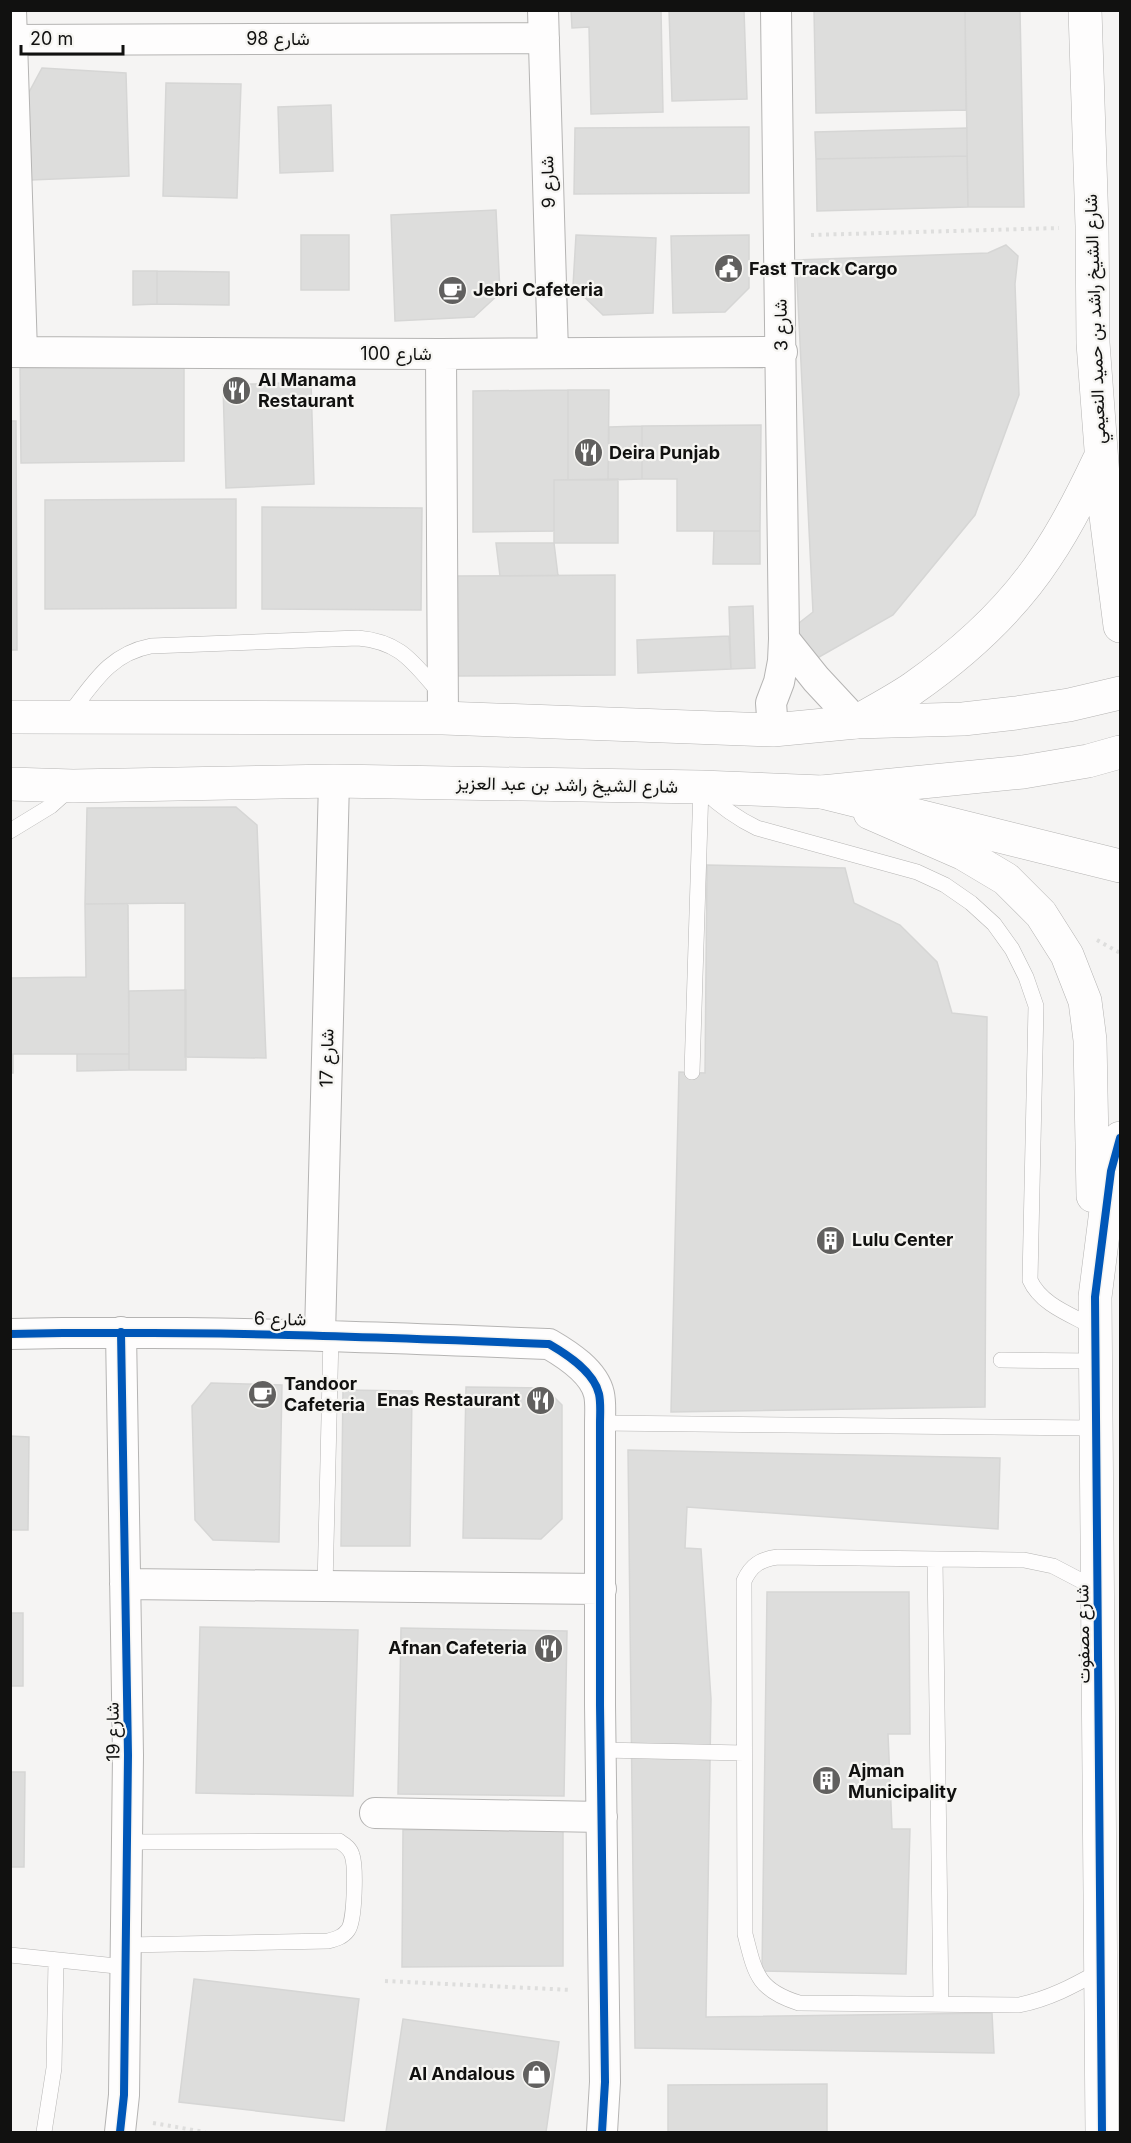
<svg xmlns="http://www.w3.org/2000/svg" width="1131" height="2143" viewBox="0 0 1131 2143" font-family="Inter,Vazirmatn,sans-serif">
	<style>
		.building { fill: #dddddc; stroke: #d6d6d5; stroke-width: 1.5 }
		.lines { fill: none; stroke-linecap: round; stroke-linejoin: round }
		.lane-casing { stroke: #b5b4b3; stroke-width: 16 }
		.street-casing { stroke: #b5b4b3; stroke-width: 32 }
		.secondary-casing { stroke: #b5b4b3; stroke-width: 34 }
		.primary-casing { stroke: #b5b4b3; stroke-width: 34 }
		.path { stroke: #dededd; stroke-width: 4; stroke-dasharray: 3 4.5; stroke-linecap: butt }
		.lane { stroke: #fefdfd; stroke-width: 15 }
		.street { stroke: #fefdfd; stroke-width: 30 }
		.secondary { stroke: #fefdfd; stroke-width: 33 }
		.primary { stroke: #fefdfd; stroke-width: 33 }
		.cycleway-casing { stroke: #f6f5f2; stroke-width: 11 }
		.cycleway { stroke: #0057b8; stroke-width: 8 }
		.labels { text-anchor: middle; stroke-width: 4.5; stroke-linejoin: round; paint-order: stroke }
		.street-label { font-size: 18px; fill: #111110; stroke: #f6f5f2 }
		.poi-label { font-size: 18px; font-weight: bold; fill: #111110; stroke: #f6f5f2; text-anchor: start }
	</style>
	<rect width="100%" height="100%" fill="#f5f4f3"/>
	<path class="building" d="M571 10H661L663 112 591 114 589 27 572 28Z
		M669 10H744L747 99 672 101Z
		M814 10H965L966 110 816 113Z
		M965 10H1020L1024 207H968Z
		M42 68 126 73 129 176 31 180 27 96Z
		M166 83 241 84 237 198 163 196Z
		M331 105 333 171 280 173 278 107Z
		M749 127V193L574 194 575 128Z
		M967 128V156L816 159 815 132Z
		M967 156 968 207 817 211 816 159Z
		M496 210 500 293 474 317 395 321 391 215Z
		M301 235H349V290H301Z
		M576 235 656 238 653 313 603 315 573 286Z
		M749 235V288L725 312 673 313 671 236Z
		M1006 245 1018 256 1015 284 1019 395 975 515 893 615 814 660 794 627 813 612 796 260 988 253Z
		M133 271H157V304L133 305Z
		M157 271 229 272V305L157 304Z
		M184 367V461L21 463 20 368Z
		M311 382 314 484 226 488 223 385Z
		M568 390H609L608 480H568Z
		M568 390V480H554V531L473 532V391Z
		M10 421H16L17 650H10Z
		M761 425 760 531H677V479H642V426Z
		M642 426V479L608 480 609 427Z
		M618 479V543H554V480Z
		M236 499V608L45 609V500Z
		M262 507 422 508 421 610 262 609Z
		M714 531H760V564H713Z
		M496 543H554L558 576H500Z
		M615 575V675L456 676 457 576Z
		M753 606 755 668 731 669 729 607Z
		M729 636 731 669 638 673 637 640Z
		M236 807 257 825 266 1058 185 1057V903L85 904 87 808Z
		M707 865 845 868 854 903 900 925 937 962 952 1013 987 1017 985 1407 671 1412 679 1072 705 1073Z
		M85 904H128L129 1054H10V978L86 977Z
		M186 990V1070H129V991Z
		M10 1054 13 1055V1073H10Z
		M77 1054H129V1070L77 1071Z
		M211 1383 282 1385 279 1542 213 1540 195 1520 192 1406Z
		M466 1387 545 1388 562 1405V1519L541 1539 463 1538Z
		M343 1390 412 1391 410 1546H341Z
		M10 1436 29 1437 28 1530H10Z
		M628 1450 1000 1458 998 1529 687 1507 685 1548 701 1549 711 1699 706 2017 992 2013 994 2053 635 2048Z
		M10 1558 11 1613H23V1686H10Z
		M767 1592H909L910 1734H888L892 1829H910L906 1974 762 1971Z
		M200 1627 358 1630 353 1796 196 1793Z
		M401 1628 567 1631 564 1796 398 1794Z
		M10 1772H25L24 1867H10Z
		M403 1830H563V1966L402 1967Z
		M194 1979 359 1999 344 2121 179 2102Z
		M403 2019 559 2042 546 2132H386Z
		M827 2084V2132H668V2085Z"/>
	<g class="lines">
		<defs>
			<path id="lane" d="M68 716C93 684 109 654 151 646L358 638C402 642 413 663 440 693
				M703 790C720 806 736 818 757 828L917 872 945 885 971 903 994 924 1012 949 1026 977 1036 1006 1030 1280C1041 1305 1072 1315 1095 1328
				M10 831 51 806 71 788
				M692 1072 701 787
				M1001 1360 1095 1361
				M600 1423 1096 1428
				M935 1559 941 2004
				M325 1587 331 1335
				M1097 1589 1053 1566 1024 1560 778 1557C761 1559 751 1565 744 1581L745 1934C755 1973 757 1990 799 2003L1019 2005C1049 1999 1073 1986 1100 1971
				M601 1750 744 1753
				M126 1945 328 1941C336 1939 343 1937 348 1930 355 1921 356 1866 352 1855 350 1848 345 1845 339 1841L127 1842
				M10 1955 126 1967
				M44 2132 54 2068 56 1960"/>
			<path id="street" d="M11 10 22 352
				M543 10 553 353
				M11 40 544 38
				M10 352 441 354 782 352
				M441 354 443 718
				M784 639 816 679 856 722
				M773 730 771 703 779 682 783 661 784 639 776 10
				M10 1334C190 1330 369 1337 549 1344 568 1355 594 1372 599 1394 601 1403 600 1414 600 1423V1705L605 2082 602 2132
				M320 1335 334 781
				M125 1584 601 1589
				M375 1813 602 1817
				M120 2132 124 2095 128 1755 121 1332"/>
			<path id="secondary" d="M10 717 443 718 773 730 856 722 963 719 1016 713 1069 705 1120 693
				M10 784 73 786 334 781 701 787 822 792 1023 772 1088 761 1120 752
				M870 813 964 854 1006 879 1041 914 1067 955 1085 1001 1090 1040 1093 1196
				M1102 2132 1095 1297 1111 1171 1120 1138"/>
			<path id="primary" d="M1085 10 1092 226 1093 343 1106 516 1120 626
				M856 722C875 711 894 701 912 689 962 654 1012 609 1046 557 1067 526 1083 494 1099 460
				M822 792 1120 866"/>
		</defs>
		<use href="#lane" class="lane-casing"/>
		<use href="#street" class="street-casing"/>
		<use href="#secondary" class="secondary-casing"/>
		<use href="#primary" class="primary-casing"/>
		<path class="path" d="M811 235 1059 228
			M1097 940 1120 953
			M385 1981 572 1990
			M153 2123 205 2132"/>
		<use href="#lane" class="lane"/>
		<use href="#street" class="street"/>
		<use href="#secondary" class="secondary"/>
		<use href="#primary" class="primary"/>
		<defs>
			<path id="cycleway" d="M10 1334C190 1330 369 1337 549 1344 568 1355 594 1372 599 1394 601 1403 600 1414 600 1423V1705L605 2082 602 2132
				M120 2132 124 2095 128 1755 121 1332
				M1102 2132 1095 1297 1111 1171 1120 1138"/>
		</defs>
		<use href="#cycleway" class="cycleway-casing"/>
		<use href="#cycleway" class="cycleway"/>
	</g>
	<defs>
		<symbol id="civic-disc" viewBox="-11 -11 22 22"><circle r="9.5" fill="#61605f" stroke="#f6f5f2"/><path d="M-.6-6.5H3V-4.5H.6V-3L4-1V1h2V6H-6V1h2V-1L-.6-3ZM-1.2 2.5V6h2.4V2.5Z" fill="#fff"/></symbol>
		<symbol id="cafe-disc" viewBox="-11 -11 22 22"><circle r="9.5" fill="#61605f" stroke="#f6f5f2"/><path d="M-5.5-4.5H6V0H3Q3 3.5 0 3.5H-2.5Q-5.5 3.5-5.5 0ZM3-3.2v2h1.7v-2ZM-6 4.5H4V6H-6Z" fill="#fff"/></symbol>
		<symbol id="restaurant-disc" viewBox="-11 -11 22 22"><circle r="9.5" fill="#61605f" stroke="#f6f5f2"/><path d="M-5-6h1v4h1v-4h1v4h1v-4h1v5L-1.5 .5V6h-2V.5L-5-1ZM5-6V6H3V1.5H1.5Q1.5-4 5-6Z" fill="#fff"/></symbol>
		<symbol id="building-disc" viewBox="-11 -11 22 22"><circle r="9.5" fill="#61605f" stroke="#f6f5f2"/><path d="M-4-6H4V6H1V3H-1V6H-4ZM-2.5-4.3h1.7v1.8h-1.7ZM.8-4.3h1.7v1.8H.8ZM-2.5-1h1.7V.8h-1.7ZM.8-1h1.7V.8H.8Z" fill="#fff"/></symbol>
		<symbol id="shop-disc" viewBox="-11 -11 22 22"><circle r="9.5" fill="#61605f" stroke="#f6f5f2"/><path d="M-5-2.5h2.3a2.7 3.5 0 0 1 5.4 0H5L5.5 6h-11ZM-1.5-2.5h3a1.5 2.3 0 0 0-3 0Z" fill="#fff"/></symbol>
	</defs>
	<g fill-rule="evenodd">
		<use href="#civic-disc" x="712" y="252" width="33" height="33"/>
		<use href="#cafe-disc" x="436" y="274" width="33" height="33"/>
		<use href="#restaurant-disc" x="220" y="374" width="33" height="33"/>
		<use href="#restaurant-disc" x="572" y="436" width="33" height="33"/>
		<use href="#building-disc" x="814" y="1224" width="33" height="33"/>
		<use href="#cafe-disc" x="246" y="1378" width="33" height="33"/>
		<use href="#restaurant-disc" x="524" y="1384" width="33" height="33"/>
		<use href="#restaurant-disc" x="532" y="1632" width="33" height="33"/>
		<use href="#building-disc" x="810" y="1764" width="33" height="33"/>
		<use href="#shop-disc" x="520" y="2058" width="33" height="33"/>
	</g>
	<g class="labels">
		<g class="street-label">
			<text x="278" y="45">شارع 98</text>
			<text transform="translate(548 182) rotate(-92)" y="6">شارع 9</text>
			<text transform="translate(1095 319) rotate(-92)" y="6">شارع الشيخ راشد بن حميد النعيمي</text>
			<text transform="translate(781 325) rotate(-91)" y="6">شارع 3</text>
			<text x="396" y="360">شارع 100</text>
			<text transform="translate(567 785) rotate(1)" y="6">شارع الشيخ راشد بن عبد العزيز</text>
			<text transform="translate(327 1058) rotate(-89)" y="6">شارع 17</text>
			<text transform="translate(280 1319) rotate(1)" y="6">شارع 6</text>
			<text transform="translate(1083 1634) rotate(-91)" y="6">شارع مصفوت</text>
			<text transform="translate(113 1732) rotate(-91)" y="6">شارع 19</text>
		</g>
		<g class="poi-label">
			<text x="749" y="275">Fast Track Cargo</text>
			<text x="473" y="296">Jebri Cafeteria</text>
			<text x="258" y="386">Al Manama<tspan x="258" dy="21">Restaurant</tspan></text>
			<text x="609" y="459">Deira Punjab</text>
			<text x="852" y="1246">Lulu Center</text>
			<text x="284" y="1390">Tandoor<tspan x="284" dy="21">Cafeteria</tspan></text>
			<text x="520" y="1406" text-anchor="end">Enas Restaurant</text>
			<text x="527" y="1654" text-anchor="end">Afnan Cafeteria</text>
			<text x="848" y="1777">Ajman<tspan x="848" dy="21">Municipality</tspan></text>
			<text x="515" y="2080" text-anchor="end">Al Andalous</text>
		</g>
	</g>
	<rect width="1131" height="2143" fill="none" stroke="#111110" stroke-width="24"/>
	<path d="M21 45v9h102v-9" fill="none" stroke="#111110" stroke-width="3"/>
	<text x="30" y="45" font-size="18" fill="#111110" stroke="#f6f5f2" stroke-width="4.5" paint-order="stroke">20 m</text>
</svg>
